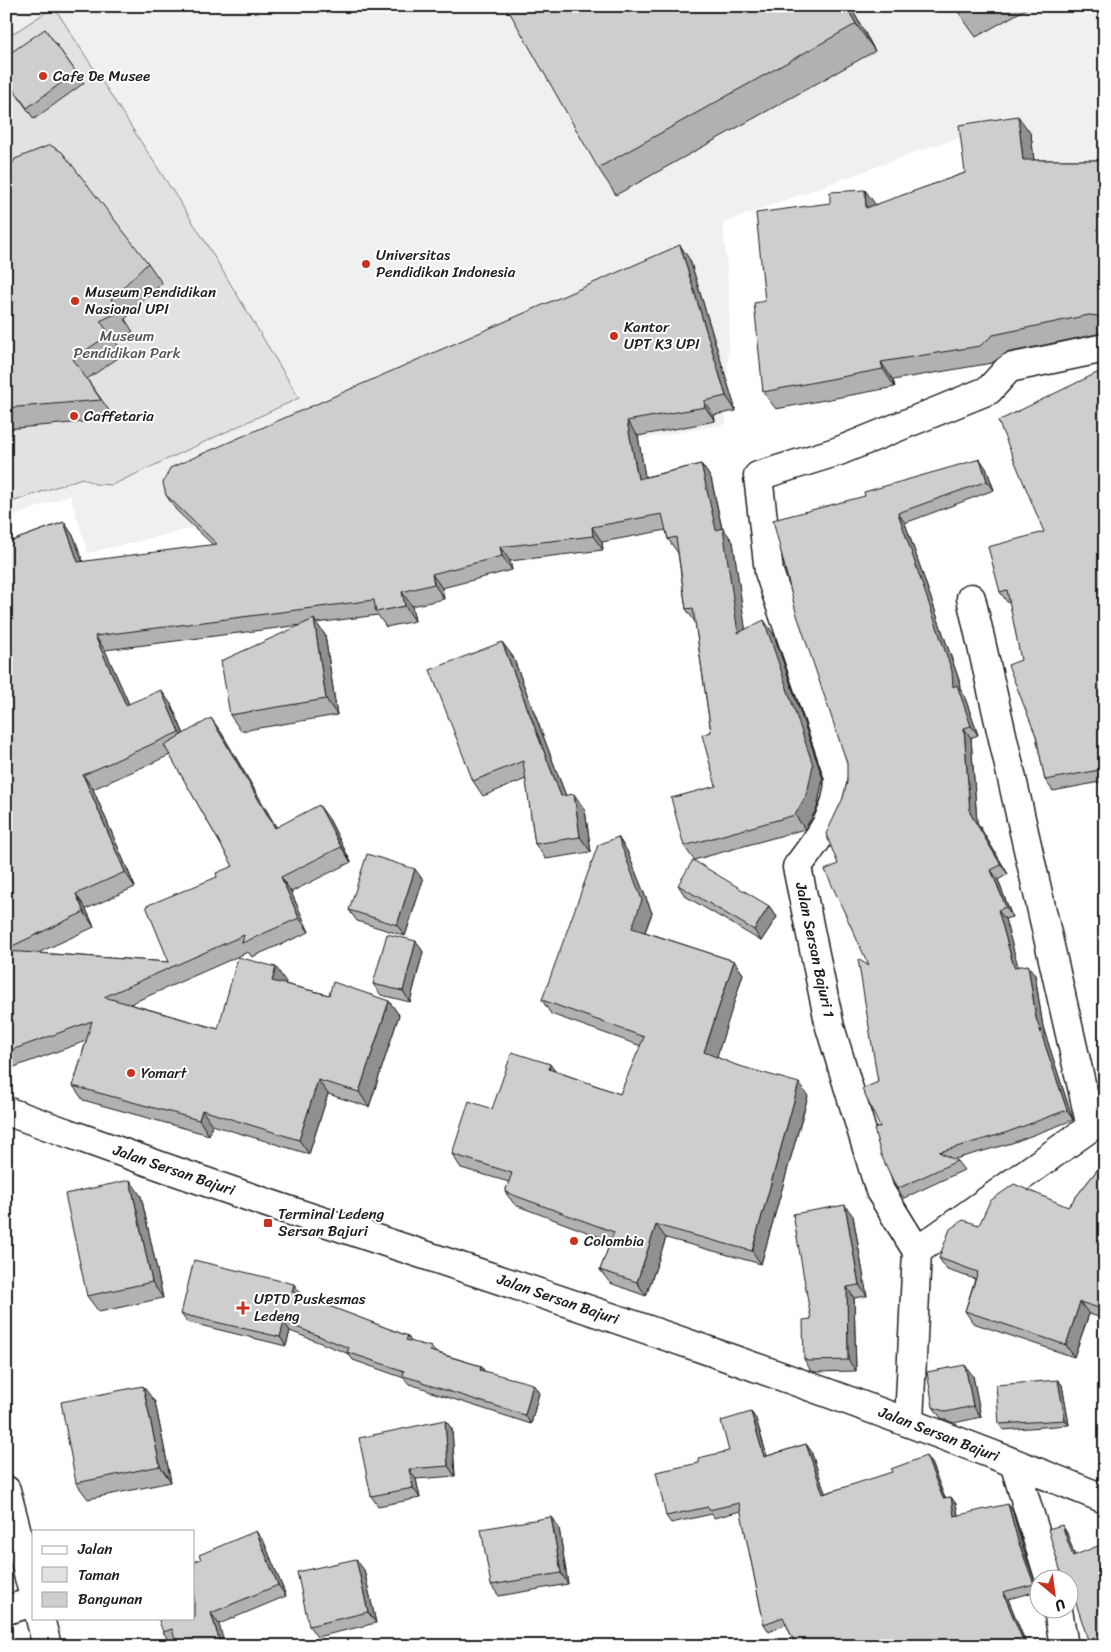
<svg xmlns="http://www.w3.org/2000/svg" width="1111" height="1652" viewBox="0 0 1111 1652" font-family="Sriracha,sans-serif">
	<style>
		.built { fill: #f0f0f0 }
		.green { fill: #e2e2e2; stroke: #7f7f7f }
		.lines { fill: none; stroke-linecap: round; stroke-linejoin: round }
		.minor-casing { stroke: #1c1c1c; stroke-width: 31 }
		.major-casing { stroke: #1c1c1c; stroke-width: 31 }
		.minor { stroke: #fff; stroke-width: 28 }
		.major { stroke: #fff; stroke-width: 28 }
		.wall { fill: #b1b1b1; stroke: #1c1c1c; fill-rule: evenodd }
		.shaded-wall { fill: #909090; stroke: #1c1c1c }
		.building { fill: #cecece; stroke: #1c1c1c }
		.poi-dot { fill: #c8321e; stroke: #fff; stroke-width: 2 }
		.labels { text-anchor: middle; stroke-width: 4; stroke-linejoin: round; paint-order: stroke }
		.poi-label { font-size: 15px; fill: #1c1c1c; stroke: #fff; text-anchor: start }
		.park-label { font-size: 15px; fill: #575757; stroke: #fff }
		.street-label { font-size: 15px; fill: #1c1c1c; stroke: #fff }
	</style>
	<rect width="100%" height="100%" fill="#fff"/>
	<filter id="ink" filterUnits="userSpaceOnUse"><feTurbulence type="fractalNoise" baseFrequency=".02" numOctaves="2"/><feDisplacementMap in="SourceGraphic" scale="10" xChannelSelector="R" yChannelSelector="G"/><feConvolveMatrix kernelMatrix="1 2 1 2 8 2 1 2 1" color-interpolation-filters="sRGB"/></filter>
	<g filter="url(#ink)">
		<path class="built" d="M6 6H1105V163L1043 172 1019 120 930 147 723 223 730 304 726 424 333 495 88 553 70 495 6 519Z"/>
		<path class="green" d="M54 7 203 238 299 398 112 485 95 484 82 478 6 504V38Z"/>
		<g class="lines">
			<defs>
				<path id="minor" d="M917 1251 880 1191 830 1027 797 867C818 839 839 814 839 777L769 572 758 476 839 451 989 390 1009 368 1105 348
					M917 1251 1091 1127 971 598
					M909 1422 917 1251
					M1014 1463 1050 1580
					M6 1610 34 1602
					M1058 1610 1064 1646"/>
				<path id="major" d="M6 1111C102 1145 197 1180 294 1212 566 1301 839 1391 1105 1499
					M6 1490 34 1597
					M40 1618 47 1646"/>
			</defs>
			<use href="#minor" class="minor-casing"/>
			<use href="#major" class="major-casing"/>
			<use href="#minor" class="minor"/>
			<use href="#major" class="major"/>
		</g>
		<path class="wall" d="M850 6 875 51 616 195 598 168Z
			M954 6H1031L976 37Z
			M45 29 84 83 34 119 6 79Z
			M1031 134 1034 160H1105V333H1102L1006 353 992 363 893 380 895 387 776 409 763 392 765 301 830 203 876 205 965 173Z
			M6 177 148 263 162 283 125 319 133 332 115 341 124 354 87 379 115 419 6 429Z
			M690 260 736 411 714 415 715 421 638 436 645 477 701 464 711 478 722 528 733 542 745 629 774 635 823 779 817 808 805 829 694 860 684 846 716 786 711 732 695 622 686 609 678 553 668 539 666 530 602 542 603 550 510 561 512 570 442 588 444 599 412 606 415 621 386 627 378 615 316 623 325 635 337 715 241 731 230 715 301 625 105 650 129 704H171L184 734 221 732 276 827 329 819 351 862 291 892 309 932 252 957 248 952 130 1004 218 1029 286 982 285 984 329 995 389 1001 399 1015 369 1107 328 1094 309 1154 212 1125 209 1135 83 1100 73 1086 86 1041 6 1070V1000L8 999 6 995V543L64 522 74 537 83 562 213 545 176 510 166 495ZM170 755 233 866 217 877 169 962 38 953 94 927 86 909 135 887 93 789Z
			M1105 369V781L1053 791 1045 780 1010 602H1007L1000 592 1044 532Z
			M986 468 994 490 905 523 959 680 960 689 964 695 978 735 971 738 977 822 1008 874 998 880 1012 917 1005 919 1018 967 1035 975 1043 1027 1073 1120 1012 1143 955 1159 957 1161 964 1170 904 1198 897 1189 880 1127 878 1082 869 966 838 864 843 798 847 782 865 496Z
			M502 642 513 657 566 796 585 810 591 852 546 859 535 844 526 779 483 796 473 781Z
			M618 837 627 851 652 913 645 932 734 961 743 974 716 1057 808 1096 761 1264 666 1238 646 1296 610 1283 600 1270 611 1241 515 1205 505 1192 509 1182 461 1168 452 1154 492 1109 555 1071 620 1094 641 1046 551 1014 542 1000Z
			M423 880 405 936 357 921 349 910Z
			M678 885 769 906 777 917 761 941 685 896Z
			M416 941 423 952 410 1002 381 995 373 984Z
			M1105 1160V1319L1089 1314 1074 1357 973 1323 965 1311 975 1279 947 1270 939 1258 979 1225 1068 1207Z
			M141 1196 163 1298 99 1312 87 1296Z
			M853 1216 867 1296 854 1298 856 1371 816 1372 811 1371 804 1359 811 1319Z
			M300 1293 299 1295 408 1336 411 1342 431 1347 435 1352 481 1366 485 1372 539 1393 531 1424 428 1391 426 1389 409 1384 404 1378 353 1360 349 1354 290 1331 286 1346 187 1322 181 1314Z
			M973 1376 981 1417 954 1423 941 1418 933 1407Z
			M1058 1380 1062 1385 1069 1425 1003 1430 999 1424Z
			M155 1402 171 1482 88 1499 76 1483Z
			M751 1412 756 1419 767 1456 806 1444 811 1451 825 1493 931 1463 945 1498 951 1497 956 1504 958 1515 1013 1512 1023 1548 1038 1589V1591L1008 1599 1027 1646H796L786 1624 769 1632 764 1624 741 1511 714 1518 712 1514 671 1523 666 1516 699 1463 729 1451Z
			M445 1420 452 1429 455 1476 416 1479 420 1498 378 1506 371 1496Z
			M551 1517 559 1528 568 1584 499 1596 491 1585Z
			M1062 1525 1067 1533 1076 1603 1073 1604 1068 1597V1580Z
			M264 1542 286 1596 219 1624 170 1643 163 1632Z
			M364 1570 376 1623 317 1637 309 1626Z"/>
		<path class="shaded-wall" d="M846 6H850L875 51 856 24Z
			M1018 116 1031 134 1036 178 1023 160Z
			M865 190 878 208H866Z
			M680 245 690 260 736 411 726 396Z
			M881 362 893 380 895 387 883 369Z
			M704 401 714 415 715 421 705 407Z
			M627 421 638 436 648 493 638 479Z
			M980 459 986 468 994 490 987 481Z
			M701 464 711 478 723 534V528L733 542 748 647 738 633Z
			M1100 473 1105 479V491Z
			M898 513 905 523 959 680 960 689 964 695 978 735 971 726 953 687Z
			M64 522 74 537 88 577 78 562Z
			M592 527 602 542 603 550 593 536Z
			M500 547 510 561 512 570 502 556Z
			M432 574 442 588 444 599 434 584Z
			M402 592 412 606 415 621 405 606Z
			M314 619 325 635 337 715 326 699Z
			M764 620 774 635 823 779 817 808 805 829 795 815Z
			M95 636 105 650 136 720 126 705Z
			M502 642 513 657 572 812 561 796Z
			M161 690 171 704 189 747 179 732Z
			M211 718 221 732 285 842 275 828Z
			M964 728 971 738 977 822 1008 874 1001 865 970 813Z
			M83 775 93 789 135 887 125 872Z
			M574 794 585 810 591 852 580 837Z
			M319 805 329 819 351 862 341 847Z
			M618 837 627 851 652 913 641 942 632 928Z
			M415 869 423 880 405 936 397 925Z
			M991 870 998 880 1012 917 1006 907Z
			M281 877 291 892 309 932 299 918Z
			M76 894 86 909 94 927 84 912Z
			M769 906 777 917 761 941 754 930Z
			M998 910 1005 919 1021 977 1014 967Z
			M416 941 423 952 410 1002 403 991Z
			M734 961 743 974 714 1066 704 1052Z
			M1028 965 1035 975 1043 1027 1073 1120 1067 1110 1036 1018Z
			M276 967 286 982 282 995 272 981Z
			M389 1001 399 1015 369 1107 359 1092Z
			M550 1064 560 1078 549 1069Z
			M318 1080 328 1094 309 1154 299 1140Z
			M799 1083 808 1096 761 1264 752 1251Z
			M202 1110 212 1125 209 1135 199 1120Z
			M130 1180 141 1196 163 1298 152 1282Z
			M845 1205 853 1216 867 1296 859 1285Z
			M656 1225 666 1238 646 1296 637 1282Z
			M294 1284 300 1293 298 1301 292 1292Z
			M847 1287 854 1298 856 1371 848 1360Z
			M1080 1302 1089 1314 1074 1357 1066 1345Z
			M284 1322 290 1331 286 1346 280 1337Z
			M965 1365 973 1376 981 1417 973 1406Z
			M481 1366 487 1375 480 1370Z
			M1058 1380 1062 1385 1069 1425 1065 1420Z
			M533 1384 539 1393 531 1424 525 1415Z
			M143 1386 155 1402 171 1482 160 1466Z
			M751 1412 756 1419 769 1464 764 1457Z
			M445 1420 452 1429 455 1476 448 1466Z
			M806 1444 811 1451 828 1501 823 1494Z
			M926 1456 931 1463 948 1506 943 1498Z
			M409 1469 416 1479 420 1498 413 1488Z
			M951 1497 956 1504 959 1523 954 1516Z
			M1008 1504 1013 1512 1023 1548 1038 1590 1034 1584 1018 1541Z
			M551 1517 559 1528 568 1584 561 1573Z
			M1062 1525 1067 1533 1078 1564 1073 1556Z
			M256 1531 264 1542 286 1596 278 1585Z
			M356 1559 364 1570 376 1623 368 1612Z
			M1003 1592 1008 1599 1027 1646 1023 1641Z
			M211 1613 219 1624 225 1646H221Z"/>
		<path class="building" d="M506 6H846L856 24 598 168Z
			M954 6H965L957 11Z
			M45 29 76 72 27 108 6 79V56Z
			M1018 116 1023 160H1105V322L1098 316 1089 315 993 335 980 346 881 362 883 369 763 392 754 303 765 301 756 213 830 203V192L865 190 866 208 965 173 959 125Z
			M50 145 62 152 148 263 111 299 119 312 100 321 110 334 73 359 101 400 6 408V177L15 159Z
			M680 245 726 396 704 401 705 407 627 421 638 479 701 464 716 530 723 528 738 633 764 620 813 765 807 794 795 815 684 846 671 798 716 786 702 735 711 732 693 608 686 609 676 537 668 539 662 514 592 527 593 536 500 547 502 556 432 574 434 584 402 592 405 606 376 612 374 600 95 636 126 705 161 690 179 732 83 775 125 872 76 894 84 912 6 949V543L64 522 78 562 217 544 166 495 163 483 170 468Z
			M1105 369V471L1100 473 1105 491V769L1045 780 1036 736 1008 665 1021 660 1007 590 1000 592 988 547 1044 532 998 421Z
			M980 459 987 481 898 513 952 671 953 687 957 685 971 726 964 728 970 813 1001 865 991 870 1006 907 998 910 1014 967 1028 965 1036 1018 1067 1110 1005 1133 939 1152 957 1161 897 1189 881 1155 874 1129 880 1127 862 1089 878 1082 858 959 869 966 825 870 838 864 826 834 843 798 847 782V763L796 612 773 520 865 496 864 492Z
			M314 619 326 699 230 715 221 661Z
			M502 642 561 796 574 794 580 837 535 844 523 761 473 781 430 670Z
			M211 718 275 828 319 805 341 847 281 877 299 918 242 943 244 935 104 997 218 1029 238 957 276 967 272 981 329 995 333 982 389 1001 359 1092 318 1080 299 1140 202 1110 199 1120 73 1086 92 1021 6 1052V1000L8 999 6 995V951L169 962 146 906 217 877 216 873 233 866 164 745Z
			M618 837 642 900 632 928 734 961 704 1052 736 1065 799 1083 752 1251 656 1225 637 1282 600 1270 614 1232 505 1192 512 1173 452 1154 469 1101 492 1109 512 1052 550 1064 549 1069 620 1094 644 1037 542 1000 598 845Z
			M367 854 415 869 397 925 349 910Z
			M693 860 769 906 754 930 678 885Z
			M387 934 416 941 403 991 373 984Z
			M1105 1160V1310L1080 1302 1066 1345 965 1311 978 1272 939 1258 950 1229 963 1220 979 1225 990 1201 1014 1184 1068 1207Z
			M130 1180 152 1282 87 1296 65 1194Z
			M845 1205 859 1285 847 1287 848 1360 808 1361 804 1359 803 1320 811 1319 793 1214Z
			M194 1260 294 1284 292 1292 408 1336 406 1340 431 1347 430 1351 481 1366 480 1370 533 1384 525 1415 422 1383 421 1381 403 1376 404 1371 347 1352 349 1348 284 1322 280 1337 181 1314Z
			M965 1365 973 1406 946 1412 933 1407 927 1372Z
			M1058 1380 1065 1420 999 1424 996 1385Z
			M143 1386 160 1466 76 1483 61 1402Z
			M751 1412 764 1457 806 1444 823 1494 892 1472 891 1469 926 1456 943 1498 951 1497 954 1516 1008 1504 1018 1541 1034 1584 1003 1592 1023 1641 1011 1646H796L783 1617 764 1624 739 1503 709 1510 708 1507 666 1516 656 1472 699 1463 698 1458 729 1451 721 1421Z
			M445 1420 448 1466 409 1469 413 1488 371 1496 359 1438Z
			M551 1517 561 1573 491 1585 481 1529Z
			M1062 1525 1073 1556 1105 1543V1646H1090L1073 1594 1068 1596V1580H1063L1048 1529Z
			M256 1531 278 1585 211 1613 221 1646H177L172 1629 163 1632 158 1618H194V1562L201 1559 199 1555Z
			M356 1559 368 1612 309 1626 297 1572Z"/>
	</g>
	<g class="poi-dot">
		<circle cx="43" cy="76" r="5"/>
		<circle cx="366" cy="264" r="5"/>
		<circle cx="75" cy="301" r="5"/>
		<circle cx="614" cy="336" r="5"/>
		<circle cx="74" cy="416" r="5"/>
		<circle cx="131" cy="1073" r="5"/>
		<rect x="263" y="1218" width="10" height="10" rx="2.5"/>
		<circle cx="574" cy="1241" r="5"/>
		<path d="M240.5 1300.5h5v5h5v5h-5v5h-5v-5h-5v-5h5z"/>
	</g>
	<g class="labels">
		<g class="poi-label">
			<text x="53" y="81">Cafe De Musee</text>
			<text x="376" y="260">Universitas<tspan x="376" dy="17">Pendidikan Indonesia</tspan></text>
			<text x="85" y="297">Museum Pendidikan<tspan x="85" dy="17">Nasional UPI</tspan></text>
			<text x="624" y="332">Kantor<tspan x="624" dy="17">UPT K3 UPI</tspan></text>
			<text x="84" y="421">Caffetaria</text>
			<text x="141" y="1078">Yomart</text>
			<text x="278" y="1219">Terminal Ledeng<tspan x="278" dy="17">Sersan Bajuri</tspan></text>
			<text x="584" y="1246">Colombia</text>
			<text x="254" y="1304">UPTD Puskesmas<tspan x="254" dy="17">Ledeng</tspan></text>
		</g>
		<g class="park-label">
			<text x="127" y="341">Museum<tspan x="127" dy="17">Pendidikan Park</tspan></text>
		</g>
		<g class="street-label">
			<text transform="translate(815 950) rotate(78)" y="5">Jalan Sersan Bajuri 1</text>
			<text transform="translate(174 1170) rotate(19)" y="5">Jalan Sersan Bajuri</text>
			<text transform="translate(558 1299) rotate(19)" y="5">Jalan Sersan Bajuri</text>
			<text transform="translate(939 1434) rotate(21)" y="5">Jalan Sersan Bajuri</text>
		</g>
	</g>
	<rect width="1111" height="1652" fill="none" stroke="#fff" stroke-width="25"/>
	<rect x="12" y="12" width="1086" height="1627" fill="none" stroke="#1c1c1c" stroke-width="2" filter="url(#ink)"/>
	<rect x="32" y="1530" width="162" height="90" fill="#ffffff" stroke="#a4a4a4"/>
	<rect x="42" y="1546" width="25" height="8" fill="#ffffff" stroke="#a4a4a4"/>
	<text x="78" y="1554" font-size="15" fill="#1c1c1c">Jalan</text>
	<rect x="42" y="1567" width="25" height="15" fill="#e2e2e2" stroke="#a4a4a4"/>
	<text x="78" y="1580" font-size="15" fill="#1c1c1c">Taman</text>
	<rect x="42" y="1592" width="25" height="15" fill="#cecece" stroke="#a4a4a4"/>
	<text x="78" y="1604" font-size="15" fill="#1c1c1c">Bangunan</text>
	<g transform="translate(1054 1594) rotate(151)"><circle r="24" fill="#ffffff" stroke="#a4a4a4"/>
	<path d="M0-4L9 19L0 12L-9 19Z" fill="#c8321e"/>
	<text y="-8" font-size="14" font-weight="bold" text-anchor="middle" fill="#1c1c1c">U</text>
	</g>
</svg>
